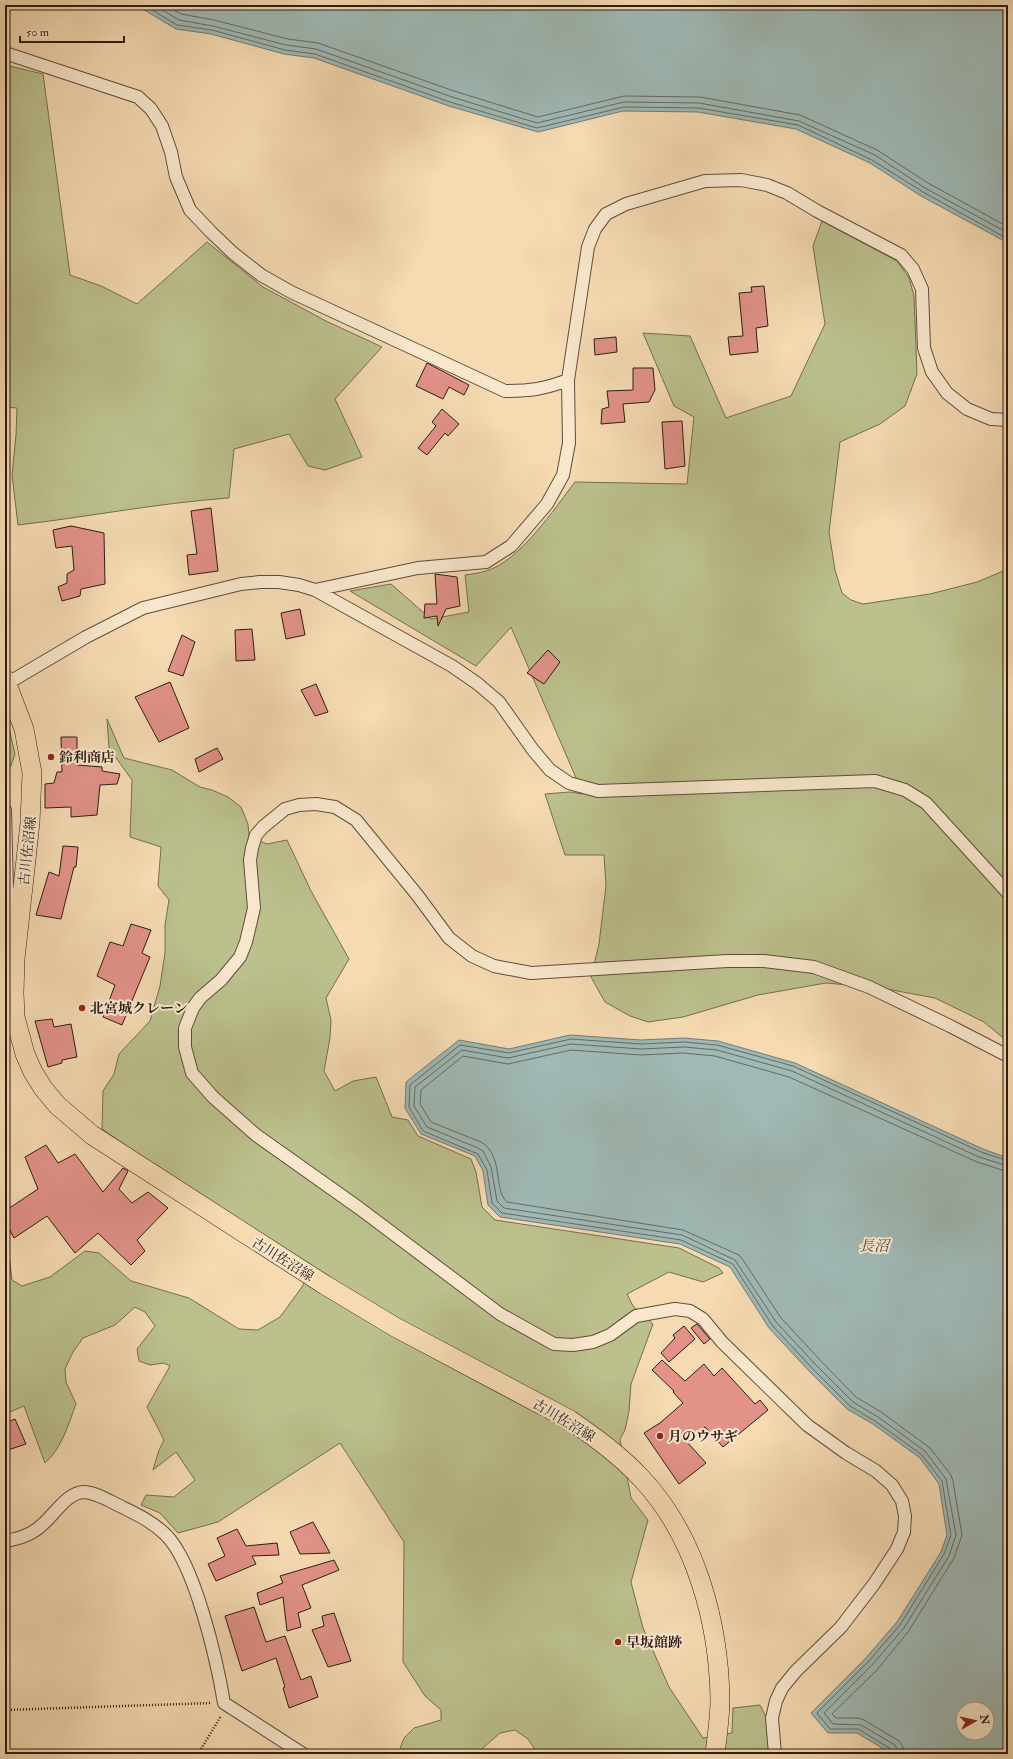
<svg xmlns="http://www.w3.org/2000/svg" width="1013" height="1759" viewBox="0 0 1013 1759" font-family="'IM FELL Double Pica','Noto Serif JP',serif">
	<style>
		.green { fill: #bbc08d; stroke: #746e50 }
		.water { fill: #9fb9b5; stroke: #727a74; fill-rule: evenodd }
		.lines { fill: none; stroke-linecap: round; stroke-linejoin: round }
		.shore { stroke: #666a64; stroke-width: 1 }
		.building { fill: #e29289; stroke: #2e1c13 }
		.street-casing { stroke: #604c3b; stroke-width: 14 }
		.primary-casing { stroke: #2e1c13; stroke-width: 20 }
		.path { stroke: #2e1c13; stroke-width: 2.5; stroke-dasharray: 1 2; stroke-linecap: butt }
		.street { stroke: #f8e7cd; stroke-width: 12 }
		.primary { stroke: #f5dab2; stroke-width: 19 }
		.poi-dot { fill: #8f2418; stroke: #f8e7cd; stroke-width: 1.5 }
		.labels { text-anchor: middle; stroke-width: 4; stroke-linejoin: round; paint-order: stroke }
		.poi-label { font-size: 14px; font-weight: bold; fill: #2e1c13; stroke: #f8e7cd; text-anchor: start }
		.street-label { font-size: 14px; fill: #2e1c13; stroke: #f8e7cd }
		.water-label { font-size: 15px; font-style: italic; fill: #504b44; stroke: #f8e7cd }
	</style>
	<rect width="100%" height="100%" fill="#f5dab2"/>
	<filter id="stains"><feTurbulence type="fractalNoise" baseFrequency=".005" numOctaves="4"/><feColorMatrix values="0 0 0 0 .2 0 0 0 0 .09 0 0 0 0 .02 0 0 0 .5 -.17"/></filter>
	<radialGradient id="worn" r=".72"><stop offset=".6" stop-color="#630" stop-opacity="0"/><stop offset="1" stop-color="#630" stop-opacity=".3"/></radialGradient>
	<path class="green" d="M5 65 43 74 70 275 101 286 137 304 207 242 263 287 326 321 382 347 335 399 362 457 325 470 308 466 289 434 234 449 229 498C158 503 88 517 18 525L12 475 16 435 17 408 5 407Z
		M822 221 897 261 909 278 914 296 917 374 905 406 880 424 840 442 829 532 835 570 842 593 851 600 863 604 930 594 977 582 1008 569V1042L984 1022 935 998 881 988 826 983 758 995 683 1017 648 1022 630 1016 605 1002 591 977 599 944 606 886 604 855H565L545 794 570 792 583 794 511 627 476 666 350 591 391 584 431 619 469 612 465 575C472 574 479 573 486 571 520 561 554 509 575 482L687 484 694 417 674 406 643 333 690 336 726 418 791 396 825 324 813 246Z
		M5 711 15 754 11 766 5 769Z
		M107 719 124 758 172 770 200 787 212 790 228 797 241 807 248 824 249 836 267 844 287 840 311 891 349 959 326 998 331 1020 330 1038 324 1071 335 1091 353 1081 376 1077 392 1117 408 1120 418 1136 471 1159 476 1172 482 1207 495 1220 679 1248 719 1268 723 1273 703 1282 669 1272 627 1294 633 1306 653 1324 631 1384 629 1411 625 1430 620 1439 631 1498 648 1520 631 1582 643 1628 669 1687 703 1738 732 1733 733 1708 760 1705 766 1717 771 1754H538L528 1739 515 1730 500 1733 476 1754H398L404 1738 414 1728 441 1720V1710L425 1696 403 1662 404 1542 340 1443 218 1522 178 1533 160 1513 141 1505 146 1495 174 1497 195 1480 176 1452 153 1470 159 1450 164 1440 147 1407 170 1366 164 1363 150 1365 139 1361 137 1349 155 1326 145 1312 135 1307 115 1325 83 1338 73 1352 65 1369 66 1382 76 1404C68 1425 62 1448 45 1463L24 1406 5 1414V1220L12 1280 22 1286 50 1277 85 1251 99 1253 131 1281 189 1298 239 1329 258 1330 280 1317 302 1287 313 1266 174 1179 102 1129 103 1091 114 1074 119 1054 150 1021 160 986 165 953V925L169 900 158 886 161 847 130 837 132 780 109 748Z"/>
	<path class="water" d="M136 5H1008V243L921 196 870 163 796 129 698 112 623 111 538 132 449 106 314 58 284 54 211 34 176 29Z
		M570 1035 641 1040 684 1038 718 1041 795 1063 983 1149 1008 1158V1754H892L857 1733H828L811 1713 865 1659 897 1622 941 1552 947 1535 939 1484 920 1458 873 1424 847 1409 810 1372 769 1328 730 1267 680 1244 500 1217 488 1205 483 1171 475 1156 421 1134 405 1108 406 1082 459 1040 509 1049ZM963 1709H987V1733H963Z"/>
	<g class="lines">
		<path class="shore" d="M144 5 177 25 212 30 285 50 315 54 450 102 537 128 624 107 699 108 798 125 872 160 923 192 1008 239
			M154 5 179 20 213 26 286 45 316 49 452 97 537 123 624 102 699 103 799 121 875 155 925 188 1008 233
			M165 5 181 14 214 20 288 39 318 43 454 91 538 117 624 96 700 97 800 115 877 150 928 183 1008 227
			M894 1754 891 1749 858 1729H830L817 1713 868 1662 900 1625 944 1554 951 1535 942 1481 922 1455 875 1421 850 1406 813 1369 772 1325 733 1264 681 1240 502 1213 492 1203 487 1170 478 1154 423 1131 409 1107 410 1085 460 1045 509 1053 571 1039 641 1044 684 1042 717 1045 793 1066 981 1152 1008 1161
			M899 1754 895 1745 861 1725 833 1724 824 1713 872 1665 904 1628 949 1556 956 1535 946 1479 925 1451 878 1417 853 1402 816 1365 776 1322 735 1260 682 1235 504 1208 497 1201 491 1167 483 1151 478 1148 427 1127 414 1106 415 1087 462 1050 508 1058 571 1044 641 1049 684 1047 717 1050 792 1071 979 1157 1008 1166
			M905 1754 903 1747 899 1741 864 1720 858 1718H836L832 1714 877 1670 908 1632 954 1558 962 1535 953 1481 951 1475 930 1448 881 1412 856 1397 821 1361 781 1318 743 1260 739 1255 683 1230 507 1202C493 1190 504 1155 481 1142L431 1122 420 1104 421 1090 463 1056 508 1064 571 1050 641 1055 683 1053 715 1056 789 1077 977 1162 1008 1172"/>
	</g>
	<path class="building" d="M764 286 768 326 756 328 758 352 730 355 728 337 743 336 739 293 752 292 751 287Z
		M616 337 617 352 595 355 594 339Z
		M427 363 469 385 464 395 449 387 443 399 416 386Z
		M633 368H653L655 390 649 402 623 404 625 422 601 424 602 409 609 407 607 391 633 390Z
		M442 409 459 424 448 436 445 433 427 455 418 448 436 426 432 422Z
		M682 421 685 466 665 469 662 422Z
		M211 508 218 571 189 575 187 555 197 554 191 511Z
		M71 526 104 533 105 584 81 589 80 596 62 601 58 587 67 583V574L74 570 72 546 56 548 53 530Z
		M435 574 457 577 460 606 446 609 438 626 437 616 424 618 425 604H437Z
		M300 609 305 635 286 639 281 613Z
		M252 629 255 660 236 661 235 630Z
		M182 635 195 642 183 676 168 671Z
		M548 650 560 662 544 684 527 673Z
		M170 682 189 728 159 742 135 697Z
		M316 684 328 712 315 716 301 690Z
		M61 737H77V765L102 767V771L120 774 117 784 100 785 97 815 71 817V807L45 808V784L54 783 57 772H62Z
		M217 748 223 759 199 772 195 759Z
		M63 846 78 847 76 867H74L61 919 36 915 49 872 59 876Z
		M131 924 151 930 142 953 150 957 122 1025 103 1017 115 985 97 976 110 942 123 946Z
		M52 1019 54 1027 71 1024 77 1057 62 1060V1063L48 1067 35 1021Z
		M46 1145 58 1163 75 1154 103 1192 123 1168 128 1171 119 1189 132 1203 148 1192 168 1208 137 1240 145 1251 131 1265 98 1233 75 1253 47 1216 14 1238 5 1221V1211L38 1189 25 1157Z
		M697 1324 710 1339 704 1344 691 1328Z
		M684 1326 695 1339 669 1362 661 1353 675 1338 673 1335Z
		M662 1360 685 1381 704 1364 714 1376 722 1368 755 1404 760 1400 768 1410 723 1447 705 1427 687 1442 706 1463 679 1484 644 1433 660 1423 683 1403 673 1392 674 1391 652 1370Z
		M15 1419 26 1444 5 1451V1423Z
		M313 1522 330 1553 300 1554 290 1532Z
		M237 1529 246 1546 277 1543 279 1555 252 1556 256 1564 216 1581 208 1564 225 1556 217 1538Z
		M334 1560 339 1570 302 1585 311 1608 298 1613 301 1627 287 1631 283 1597 260 1605 257 1593 283 1583 280 1576Z
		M254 1607 266 1642 285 1636 301 1680 311 1676 318 1697 289 1708 283 1688 285 1687 276 1658 242 1671 225 1616Z
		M334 1613 351 1661 328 1667 312 1630 324 1626 322 1616Z"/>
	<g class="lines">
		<defs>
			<path id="street" d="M5 53 138 97 151 109 162 126 171 152 176 177 190 210 211 232 233 253 261 275 291 292 505 391C531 391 544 389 568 380
				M315 590 418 568 486 562 511 546 547 504 563 475 569 443 568 380 588 247 595 229 606 214 626 204 705 181 741 180 767 185 787 193 817 211 901 255 913 269 922 289 924 348 932 372 947 393 967 409 991 419 1008 420
				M8 683 86 637 143 608 241 584 260 582H279L299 585 315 590 452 666 478 684 499 702 533 750 550 770 569 783 598 791 875 781 905 790 926 803 1008 893
				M5 810 8 928 18 930
				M5 944 8 928
				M5 1541C19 1539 33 1534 43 1524 54 1515 67 1493 83 1492 96 1492 111 1502 122 1507 138 1515 153 1522 166 1535 195 1564 217 1661 224 1703L303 1754
				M775 1754 772 1718 776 1701 782 1688 796 1671 841 1627 874 1584 897 1549 904 1532 905 1516 902 1501 892 1485 876 1471 846 1453 807 1425 722 1342 703 1319 690 1311 675 1309 636 1316 610 1335 593 1342 573 1345 554 1344 500 1314 359 1208 256 1135 213 1097 192 1073 185 1047V1028L193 1008 200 998 221 980 240 957 246 942 254 908 250 860 252 848 256 835 263 827 285 809 299 805 316 804 335 807 356 820 418 896 449 938 472 956 494 966 531 973 727 961H764L814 967 869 987 950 1026 1008 1056"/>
			<path id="primary" d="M5 679 24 729 32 773 30 823 15 959 14 993 15 1017 25 1054 33 1072 43 1088 57 1105 92 1135 325 1285 395 1327 570 1420C596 1438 621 1456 642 1479 696 1537 719 1623 720 1700 720 1718 717 1736 715 1754"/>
		</defs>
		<use href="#street" class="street-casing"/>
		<use href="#primary" class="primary-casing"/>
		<path class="path" d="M5 1710 212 1703
			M198 1754 221 1716"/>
		<use href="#street" class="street"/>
		<use href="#primary" class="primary"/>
	</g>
	<g class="poi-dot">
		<circle cx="51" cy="757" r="4"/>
		<circle cx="82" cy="1008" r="4"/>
		<circle cx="660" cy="1436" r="4"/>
		<circle cx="618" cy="1642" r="4"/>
	</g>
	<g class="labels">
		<g class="poi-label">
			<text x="59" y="762">鈴利商店</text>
			<text x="90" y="1013">北宮城クレーン</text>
			<text x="668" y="1441">月のウサギ</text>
			<text x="626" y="1647">早坂館跡</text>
		</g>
		<g class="street-label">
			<text transform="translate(27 851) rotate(-84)" y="5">古川佐沼線</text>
			<text transform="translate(283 1259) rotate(32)" y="5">古川佐沼線</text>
			<text transform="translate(564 1420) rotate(31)" y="5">古川佐沼線</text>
		</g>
		<g class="water-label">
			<text x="874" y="1251">長沼</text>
		</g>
	</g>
	<rect width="1013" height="1759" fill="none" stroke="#f5dab2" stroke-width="20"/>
	<rect x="6" y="6" width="1001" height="1747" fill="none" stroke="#2e1c13" stroke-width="2"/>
	<rect x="10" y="10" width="993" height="1739" fill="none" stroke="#2e1c13"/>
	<g transform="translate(975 1721) rotate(82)"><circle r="19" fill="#f8e7cd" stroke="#a79683"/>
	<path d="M0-3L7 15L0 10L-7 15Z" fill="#8f2418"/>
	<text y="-6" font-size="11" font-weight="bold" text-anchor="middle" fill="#2e1c13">N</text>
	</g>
	<path d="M20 36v6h104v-6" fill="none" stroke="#2e1c13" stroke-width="2"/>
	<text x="26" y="36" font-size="12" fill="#2e1c13" stroke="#f8e7cd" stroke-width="3" paint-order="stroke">50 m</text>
	<rect width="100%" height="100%" filter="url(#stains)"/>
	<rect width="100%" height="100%" fill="url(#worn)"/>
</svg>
